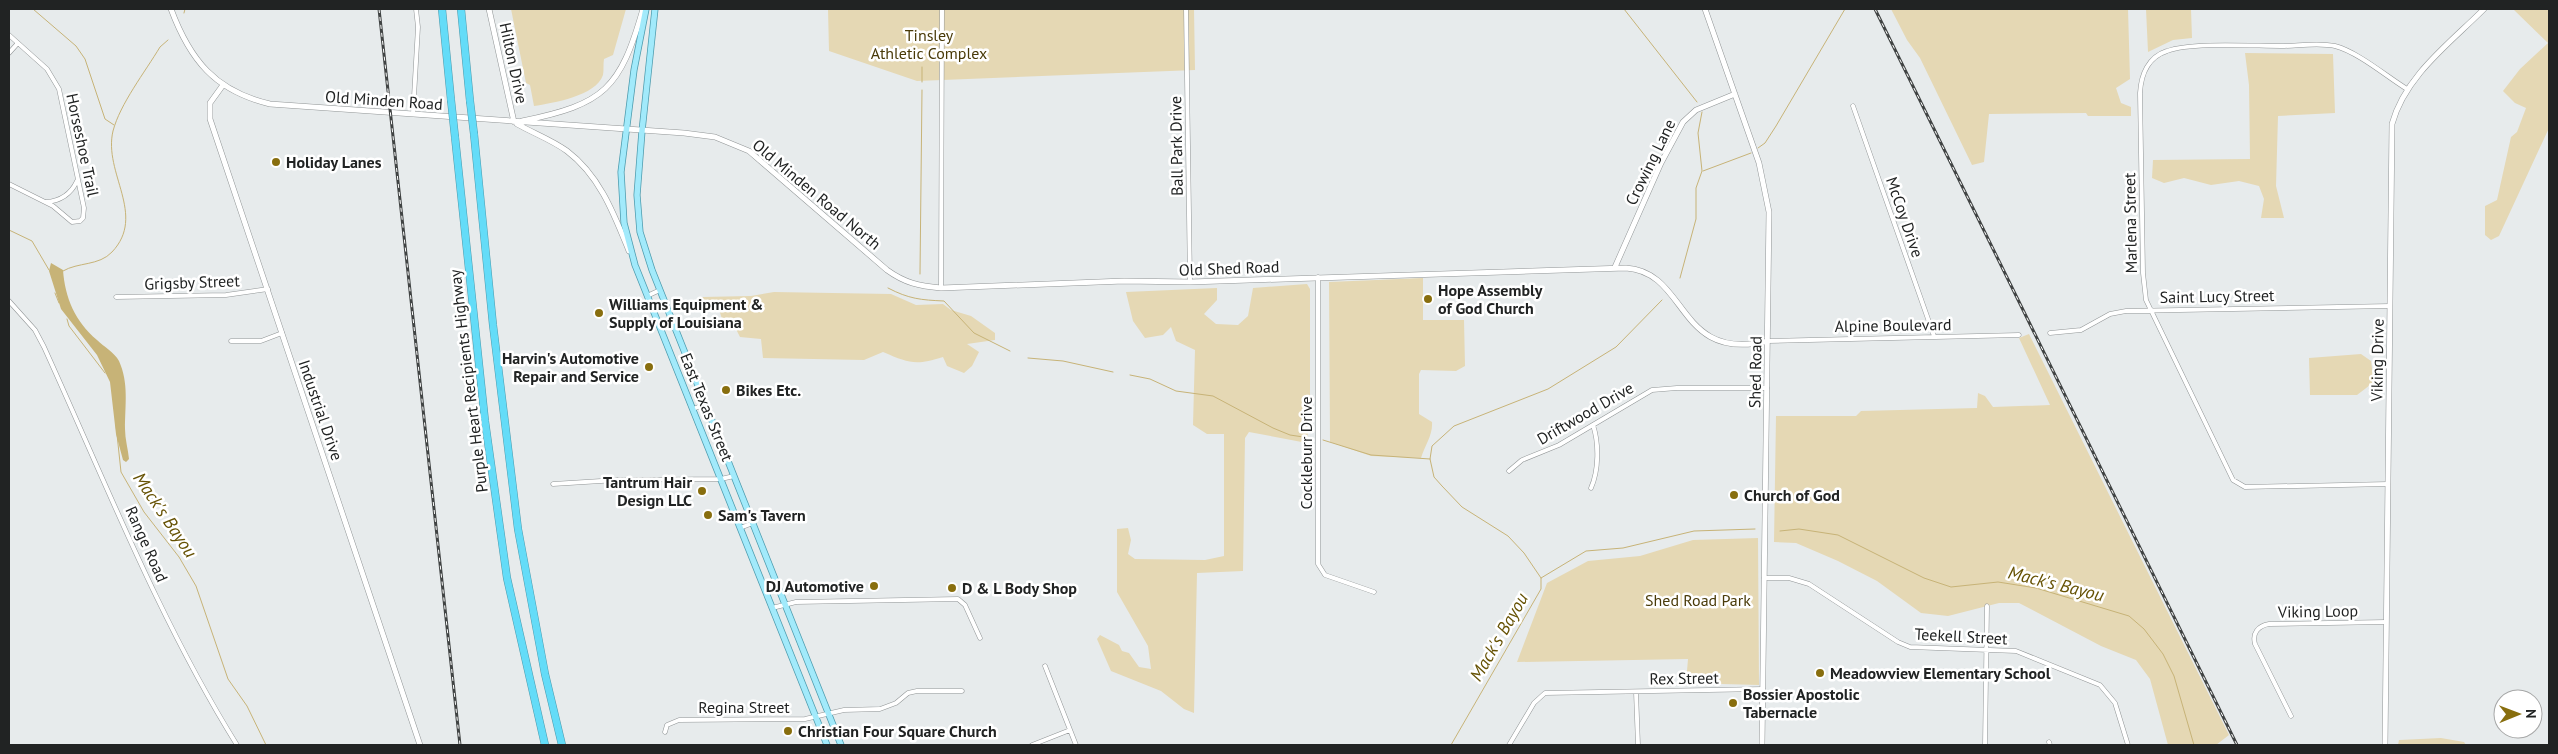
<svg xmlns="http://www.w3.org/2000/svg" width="2558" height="754" viewBox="0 0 2558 754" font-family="'PT Sans',sans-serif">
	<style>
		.green { fill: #e5d8b4 }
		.water { fill: #c7b377 }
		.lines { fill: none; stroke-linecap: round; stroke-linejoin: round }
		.stream { stroke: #c7b377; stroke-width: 1 }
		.street-casing { stroke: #919596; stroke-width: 5 }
		.secondary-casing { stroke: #919596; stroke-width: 6 }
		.primary-casing { stroke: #4d9bad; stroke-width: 7 }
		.highway-casing { stroke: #4d9bad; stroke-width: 8 }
		.street { stroke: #fff; stroke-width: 4 }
		.secondary { stroke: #fff; stroke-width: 5 }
		.primary { stroke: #a2eafb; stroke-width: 5.5 }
		.highway { stroke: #64dcf8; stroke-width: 7 }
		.rail-casing { stroke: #404343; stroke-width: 3 }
		.rail { stroke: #fff; stroke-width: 1; stroke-dasharray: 4; stroke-linecap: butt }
		.highway-bridge-casing { stroke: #4d9bad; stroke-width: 8; stroke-linecap: butt }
		.highway-bridge { stroke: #64dcf8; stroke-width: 7 }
		.poi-dot { fill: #886e0e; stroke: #fff; stroke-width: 2 }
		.labels { text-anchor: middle; stroke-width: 5; stroke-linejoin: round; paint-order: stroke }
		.park-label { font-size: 16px; fill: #493a08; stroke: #fff }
		.street-label { font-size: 16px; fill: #212323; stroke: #fff }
		.poi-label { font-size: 16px; font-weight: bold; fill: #212323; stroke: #fff; text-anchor: start }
		.water-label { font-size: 18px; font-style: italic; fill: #665204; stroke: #fff }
	</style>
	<rect width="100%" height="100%" fill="#e7ebec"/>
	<path class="green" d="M511 9H626L613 55 604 59C603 64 604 70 603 75 596 96 553 103 534 106L530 85 526 83Z
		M828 9H1194L1195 70 917 81 829 51Z
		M1891 9H2128L2130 79 2116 88 2121 103 2131 107V116H2088L2086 113 1989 114 1984 162 1972 165 1920 58 1907 40Z
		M2146 9H2191L2192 38 2173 40 2148 52Z
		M2513 9H2549V128L2499 236 2491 240 2485 235V206L2497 200 2511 137 2517 132 2526 108 2515 103 2503 91 2520 69 2548 43Z
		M2245 53 2333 54 2335 113 2278 116 2276 186 2284 218H2261L2264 199 2259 186 2239 181 2211 185 2184 178 2164 183 2152 178 2153 160 2250 159 2249 85Z
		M1423 278V320H1464L1465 366 1456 371 1421 370 1419 374V414L1432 422C1433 435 1425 445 1421 458L1371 456 1330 442 1329 282Z
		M1307 284 1310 289V408L1307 443 1249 432 1245 438 1243 571 1197 573 1194 713 1184 709 1161 691 1111 671 1097 639 1100 635 1119 645 1122 651 1129 653 1139 667 1151 669 1148 646 1117 592V529L1128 528 1131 540 1128 554 1135 559 1205 560 1224 556V434H1207L1193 425 1195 350 1176 341 1171 327 1163 335 1145 338 1133 321 1126 292 1217 288V300L1204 314 1216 324 1238 325 1248 316 1253 288Z
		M774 292 891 294 916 305 943 304 951 310 971 316 995 333V340L967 344 979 352 972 366 964 373 947 366 943 357C915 366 909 363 883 352L864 360 763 358 761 339 740 337 734 325 724 326 719 309 706 306 702 297 751 296Z
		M2029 334 2229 735 2216 745H2168L2150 679 2136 660 2101 646 2019 603H1999L1948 616 1921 613 1877 581 1838 561 1796 543 1774 542 1776 416H1856L1861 411 1977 408 1978 393 1985 396 1993 407 2050 405 2019 338Z
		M2361 354 2371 361 2374 382 2357 395H2310L2309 358Z
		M1758 538 1759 685 1686 683 1688 659 1517 662 1547 583 1588 561 1640 556 1693 540Z
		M2441 738 2464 742 2466 745H2398L2399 740Z"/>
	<path class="water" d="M51 263 63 270C65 298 75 321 97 340 104 347 114 352 119 361 129 383 125 405 125 429 125 439 128 449 129 459L126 462 123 460 116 434 110 382 97 355 61 309 49 271Z"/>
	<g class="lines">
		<path class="stream" d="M33 9 76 46 85 59 105 119 114 125
			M1624 9 1697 102
			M184 13 185 9
			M922 82V67
			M1758 148 1765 143 1776 126 1845 9
			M1703 171 1751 153
			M9 230 32 241 49 270
			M63 271C78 262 99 266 112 252 147 215 103 173 113 131 120 104 145 72 160 47L168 40
			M920 274 922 90
			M1680 278 1696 219V188L1702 171 1698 133 1702 112
			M888 288C909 299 921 300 944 301L974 333 1010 351
			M55 293 59 303
			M67 319 69 326 105 373
			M1028 358 1063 361 1113 372
			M1130 375 1150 379 1176 391 1213 396 1273 428 1290 435 1310 438
			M116 425 121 472 144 512 179 557 196 586 228 679 247 706 266 745
			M1323 440 1371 455 1430 459
			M1780 531 1799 529 1838 535 1924 578 1951 587 1998 582 2036 588 2129 616 2144 629 2163 654 2174 676 2194 745
			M1541 578 1524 553 1508 536 1462 507 1442 486 1434 477 1430 459 1432 446 1454 426 1548 389 1616 347 1662 300
			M1451 745 1541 589V578L1586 551 1623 548 1694 531 1755 529"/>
		<defs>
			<path id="street" d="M1186 9 1190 282
				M9 35 47 69 59 89 84 208 83 218 80 221 72 222 53 206 9 184
				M9 53 18 43
				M1853 106 1934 336
				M413 114 418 27 416 9
				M46 202C60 201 71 194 77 181
				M1318 277V564L1325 575 1374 592
				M941 288 942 9
				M647 296 660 290
				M116 297 226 295 268 289
				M9 301 35 330 44 347C105 481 159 620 237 745
				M2050 333 2081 330 2110 314 2126 311 2390 306
				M231 341H261L282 333
				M1768 341 2019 335
				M693 409 706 404
				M1509 471 1522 460 1559 445 1652 390 1677 388H1767
				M553 484 617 480 721 479 734 476
				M2388 484 2245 487 2233 480 2146 300 2143 273 2140 93C2141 75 2148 57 2167 51 2192 42 2252 46 2281 46 2298 46 2318 42 2335 46 2358 52 2386 76 2407 89
				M1591 488C1599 470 1599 443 1593 425
				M740 528 753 523
				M1764 578H1789L1809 584 1898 642 1910 647 2016 651 2100 685 2115 703 2128 745
				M772 608 796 602 958 599 965 605 980 638
				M1045 666 1076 745
				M1636 692 1638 745
				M2291 716 2255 644C2252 633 2258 626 2269 624L2386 622
				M665 732 667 725 679 720 805 719 844 710 880 709 896 703 908 693 917 691H962
				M2049 742 2050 745
				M1032 745 1070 730
				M1509 745 1534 703 1545 693 1763 689
				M1985 745 1987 606"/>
			<path id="secondary" d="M171 9C190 60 215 91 270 104L684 133 715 137 749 151 887 270C905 283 919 286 941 288L1124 281 1190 282 1626 268C1689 272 1676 363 1768 341
				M489 9 514 122
				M1705 9 1759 163 1769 212 1762 745
				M223 85 210 103V119L420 745
				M522 121C605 104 620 89 643 9
				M517 124C533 133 552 140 567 151 600 176 614 214 629 251
				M1615 267 1661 163 1683 122 1696 110 1735 94
				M2385 745 2392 124C2405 76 2450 43 2484 9"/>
			<path id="primary" d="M646 9 634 70 621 172 624 223 635 265 827 745
				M655 9 642 131 637 195 640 232 652 270 841 745"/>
			<path id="highway" d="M442 9 451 100
				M461 9 470 101
				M474 134 493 325 518 529 545 674 562 745
				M455 137 485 421 507 578 545 745"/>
		</defs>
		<use href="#street" class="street-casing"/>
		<use href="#secondary" class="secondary-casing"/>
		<use href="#primary" class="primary-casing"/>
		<use href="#highway" class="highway-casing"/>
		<use href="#street" class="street"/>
		<use href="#secondary" class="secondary"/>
		<use href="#primary" class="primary"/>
		<use href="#highway" class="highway"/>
		<defs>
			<path id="rail" d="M379 9 460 745
				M1875 9 2237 745"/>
		</defs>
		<use href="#rail" class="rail-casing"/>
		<use href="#rail" class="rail"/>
		<defs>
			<path id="highway-bridge" d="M451 100 455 137
				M470 101 474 134"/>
		</defs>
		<use href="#highway-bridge" class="highway-bridge-casing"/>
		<use href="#highway-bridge" class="highway-bridge"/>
	</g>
	<g class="poi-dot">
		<circle cx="276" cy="162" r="5"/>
		<circle cx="1428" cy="299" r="5"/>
		<circle cx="599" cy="313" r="5"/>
		<circle cx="649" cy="367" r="5"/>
		<circle cx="726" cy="390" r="5"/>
		<circle cx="702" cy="491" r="5"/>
		<circle cx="1734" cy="495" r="5"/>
		<circle cx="708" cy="515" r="5"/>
		<circle cx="874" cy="586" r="5"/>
		<circle cx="952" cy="588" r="5"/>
		<circle cx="1820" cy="673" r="5"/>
		<circle cx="1733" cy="703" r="5"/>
		<circle cx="788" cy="731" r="5"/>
	</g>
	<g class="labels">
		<g class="park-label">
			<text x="929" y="41">Tinsley<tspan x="929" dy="18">Athletic Complex</tspan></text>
			<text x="1698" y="606">Shed Road Park</text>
		</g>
		<g class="street-label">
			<text transform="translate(514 63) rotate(78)" y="6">Hilton Drive</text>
			<text transform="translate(384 100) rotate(4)" y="6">Old Minden Road</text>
			<text transform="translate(83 145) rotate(78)" y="6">Horseshoe Trail</text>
			<text transform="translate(1176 146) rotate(-91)" y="6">Ball Park Drive</text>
			<text transform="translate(1650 162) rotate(-64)" y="6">Crowing Lane</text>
			<text transform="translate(817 194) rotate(40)" y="6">Old Minden Road North</text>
			<text transform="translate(1905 217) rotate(71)" y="6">McCoy Drive</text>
			<text transform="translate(2130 223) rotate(-91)" y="6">Marlena Street</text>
			<text transform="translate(1229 268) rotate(-2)" y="6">Old Shed Road</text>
			<text transform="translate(192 282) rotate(-2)" y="6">Grigsby Street</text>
			<text transform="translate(2217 296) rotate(-1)" y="6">Saint Lucy Street</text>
			<text transform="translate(1893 325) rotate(-1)" y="6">Alpine Boulevard</text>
			<text transform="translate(2377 360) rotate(-89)" y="6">Viking Drive</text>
			<text transform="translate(1755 372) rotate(-89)" y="6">Shed Road</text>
			<text transform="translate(468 381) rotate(-97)" y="6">Purple Heart Recipients Highway</text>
			<text transform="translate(707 407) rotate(68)" y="6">East Texas Street</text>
			<text transform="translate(321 410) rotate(71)" y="6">Industrial Drive</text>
			<text transform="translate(1585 413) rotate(-30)" y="6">Driftwood Drive</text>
			<text transform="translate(1306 453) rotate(-90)" y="6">Cockleburr Drive</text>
			<text transform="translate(147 544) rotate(66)" y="6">Range Road</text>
			<text transform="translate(2318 611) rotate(-1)" y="6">Viking Loop</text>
			<text transform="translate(1961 636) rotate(3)" y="6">Teekell Street</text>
			<text transform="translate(1684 678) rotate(-1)" y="6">Rex Street</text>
			<text x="744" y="713">Regina Street</text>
		</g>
		<g class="poi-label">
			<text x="286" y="168">Holiday Lanes</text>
			<text x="1438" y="296">Hope Assembly<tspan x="1438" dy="18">of God Church</tspan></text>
			<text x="609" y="310">Williams Equipment &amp;<tspan x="609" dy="18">Supply of Louisiana</tspan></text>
			<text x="639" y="364" text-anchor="end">Harvin's Automotive<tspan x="639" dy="18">Repair and Service</tspan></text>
			<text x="736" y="396">Bikes Etc.</text>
			<text x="692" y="488" text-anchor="end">Tantrum Hair<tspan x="692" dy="18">Design LLC</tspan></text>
			<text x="1744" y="501">Church of God</text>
			<text x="718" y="521">Sam's Tavern</text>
			<text x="864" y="592" text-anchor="end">DJ Automotive</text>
			<text x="962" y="594">D &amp; L Body Shop</text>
			<text x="1830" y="679">Meadowview Elementary School</text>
			<text x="1743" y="700">Bossier Apostolic<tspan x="1743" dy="18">Tabernacle</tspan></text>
			<text x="798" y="737">Christian Four Square Church</text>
		</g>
		<g class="water-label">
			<text transform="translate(165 515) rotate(56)" y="6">Mack's Bayou</text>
			<text transform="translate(2056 584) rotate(14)" y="6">Mack's Bayou</text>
			<text transform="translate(1499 637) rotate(-60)" y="6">Mack's Bayou</text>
		</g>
	</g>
	<rect width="2558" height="754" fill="none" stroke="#212323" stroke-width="20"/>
	<g transform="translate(2518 714) rotate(89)"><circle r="24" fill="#ffffff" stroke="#a6a7a7"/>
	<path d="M0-4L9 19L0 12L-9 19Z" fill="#886e0e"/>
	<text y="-8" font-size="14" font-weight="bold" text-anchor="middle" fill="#212323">N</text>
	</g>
</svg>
